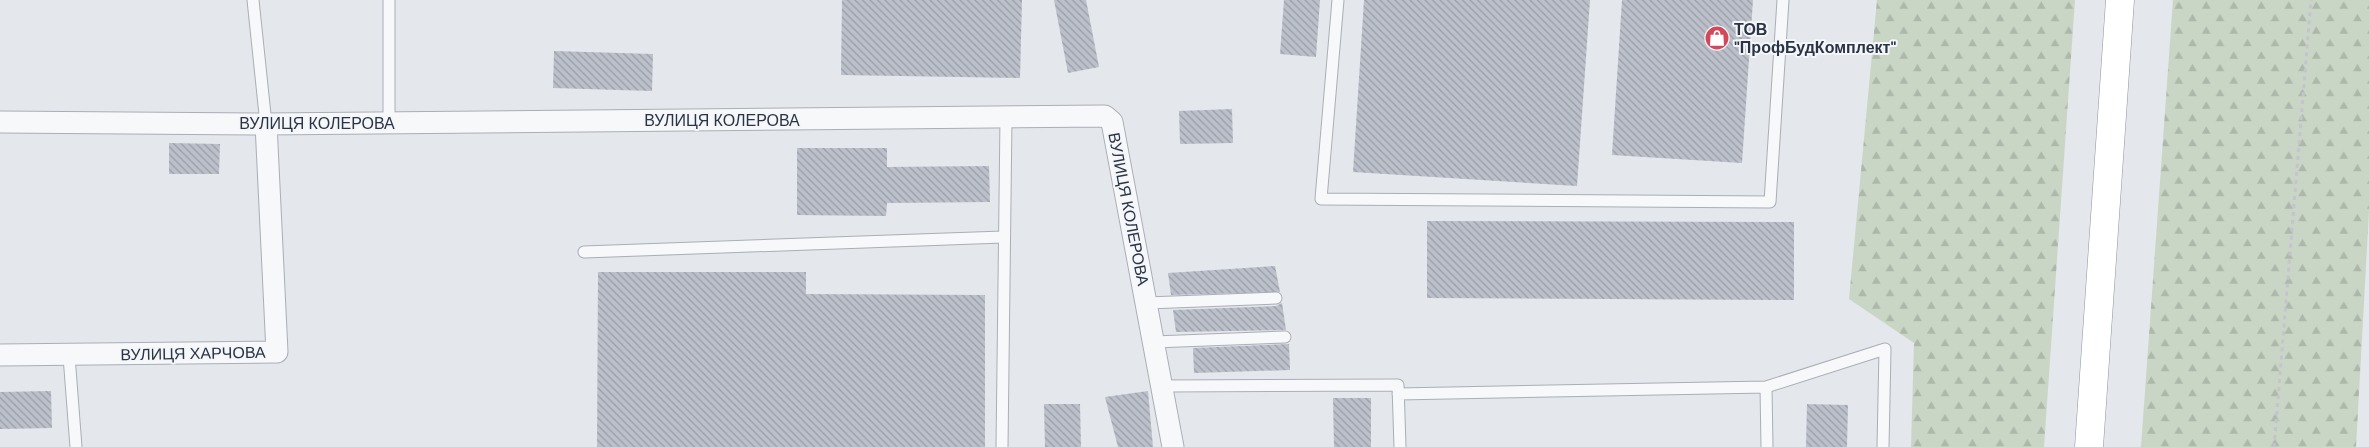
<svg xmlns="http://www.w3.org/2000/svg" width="2369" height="447" viewBox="0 0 2369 447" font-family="'DM Sans',sans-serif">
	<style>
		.forest { fill: url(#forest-firs) }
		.building { fill: url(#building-back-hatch) }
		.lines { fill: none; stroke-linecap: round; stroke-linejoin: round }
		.service-casing { stroke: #a9aeb7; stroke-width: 13 }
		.minor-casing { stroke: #a9aeb7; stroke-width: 23 }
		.trunk-casing { stroke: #8b94a3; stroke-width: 29 }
		.path { stroke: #c2c5cb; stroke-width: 3; stroke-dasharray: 4 4; stroke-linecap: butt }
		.service { stroke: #f7f8fa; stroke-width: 11 }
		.minor { stroke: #f7f8fa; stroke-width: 21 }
		.trunk { stroke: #fff; stroke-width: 28 }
		.labels { text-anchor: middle; stroke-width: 4; stroke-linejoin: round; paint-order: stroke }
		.poi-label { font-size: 16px; font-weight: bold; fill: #2b3445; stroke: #f4f6f9; text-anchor: start }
		.street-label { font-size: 16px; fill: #2b3445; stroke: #f4f6f9 }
	</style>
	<defs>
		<pattern id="forest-firs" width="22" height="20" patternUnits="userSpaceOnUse" patternTransform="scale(1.25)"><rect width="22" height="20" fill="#c9d6c5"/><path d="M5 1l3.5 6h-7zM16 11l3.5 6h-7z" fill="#adb8ab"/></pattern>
		<pattern id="building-back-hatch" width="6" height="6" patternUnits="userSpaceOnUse" patternTransform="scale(1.25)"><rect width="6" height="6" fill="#bbc0ca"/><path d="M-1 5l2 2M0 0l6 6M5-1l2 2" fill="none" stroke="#989da6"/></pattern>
	</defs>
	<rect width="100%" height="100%" fill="#e4e7ec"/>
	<path class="forest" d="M1877 0H2075L2044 447H1911L1914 343 1849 299Z
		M2173 0H2369V211L2356 447H2141Z"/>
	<path class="building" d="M842 0H1022L1020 78 841 75Z
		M1054 0H1086L1099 67 1068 73Z
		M1284 0H1320L1316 57 1280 54Z
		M1364 0H1590L1577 186 1353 172Z
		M1622 0H1753L1742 163 1612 155Z
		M554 51 653 54 652 91 553 88Z
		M1232 109 1233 143 1180 144 1179 111Z
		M169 143 220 144 219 174H169Z
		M797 148H887V167L989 166 990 202 887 203 886 216 797 215Z
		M1427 221 1794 222V300L1427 298Z
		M1275 266 1280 292 1171 295 1168 273Z
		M598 272H806V294L985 295V447H597Z
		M1282 303 1286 330 1176 332 1173 310 1276 306Z
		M1289 344 1290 370 1194 373 1193 348Z
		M51 391 52 428 0 429V392Z
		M1148 391 1153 447H1118L1105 397Z
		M1333 398H1371V447H1334Z
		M1044 404H1080L1081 447H1045Z
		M1807 404 1848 405 1847 447H1806Z"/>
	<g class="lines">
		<defs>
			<path id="service" d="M253 0 266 124
				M1338 0 1321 199 1770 202 1783 0
				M389 123V0
				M584 252 1003 237
				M1147 303 1276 298
				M1154 342 1285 337
				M69 356 76 447
				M1162 386 1398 385 1400 447
				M1766 387 1885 349 1883 447
				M1398 394 1766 387 1767 447
				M1002 447 1006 118"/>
			<path id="minor" d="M0 122 266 124 1105 116 1112 122 1173 447
				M0 355 277 352 266 124"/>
			<path id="trunk" d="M2089 447 2120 0"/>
		</defs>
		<use href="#service" class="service-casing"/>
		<use href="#minor" class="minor-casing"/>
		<use href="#trunk" class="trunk-casing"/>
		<path class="path" d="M2274 447 2311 0"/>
		<use href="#service" class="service"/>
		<use href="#minor" class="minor"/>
		<use href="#trunk" class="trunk"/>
	</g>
	<defs>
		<symbol id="shop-disc" viewBox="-11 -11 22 22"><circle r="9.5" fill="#d1495b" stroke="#f4f6f9"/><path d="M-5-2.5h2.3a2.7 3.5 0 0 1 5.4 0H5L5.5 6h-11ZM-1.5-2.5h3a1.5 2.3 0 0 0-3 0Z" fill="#fff"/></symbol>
	</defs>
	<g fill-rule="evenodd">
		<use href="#shop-disc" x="1703" y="24" width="28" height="28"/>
	</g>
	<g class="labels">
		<g class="poi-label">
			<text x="1734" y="35">ТОВ<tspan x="1734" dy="18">"ПрофБудКомплект"</tspan></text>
		</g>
		<g class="street-label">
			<text x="722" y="126">ВУЛИЦЯ КОЛЕРОВА</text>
			<text x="317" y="129">ВУЛИЦЯ КОЛЕРОВА</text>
			<text transform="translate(1129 209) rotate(79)" y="6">ВУЛИЦЯ КОЛЕРОВА</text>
			<text transform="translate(193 353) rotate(-1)" y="6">ВУЛИЦЯ ХАРЧОВА</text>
		</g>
	</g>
</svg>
